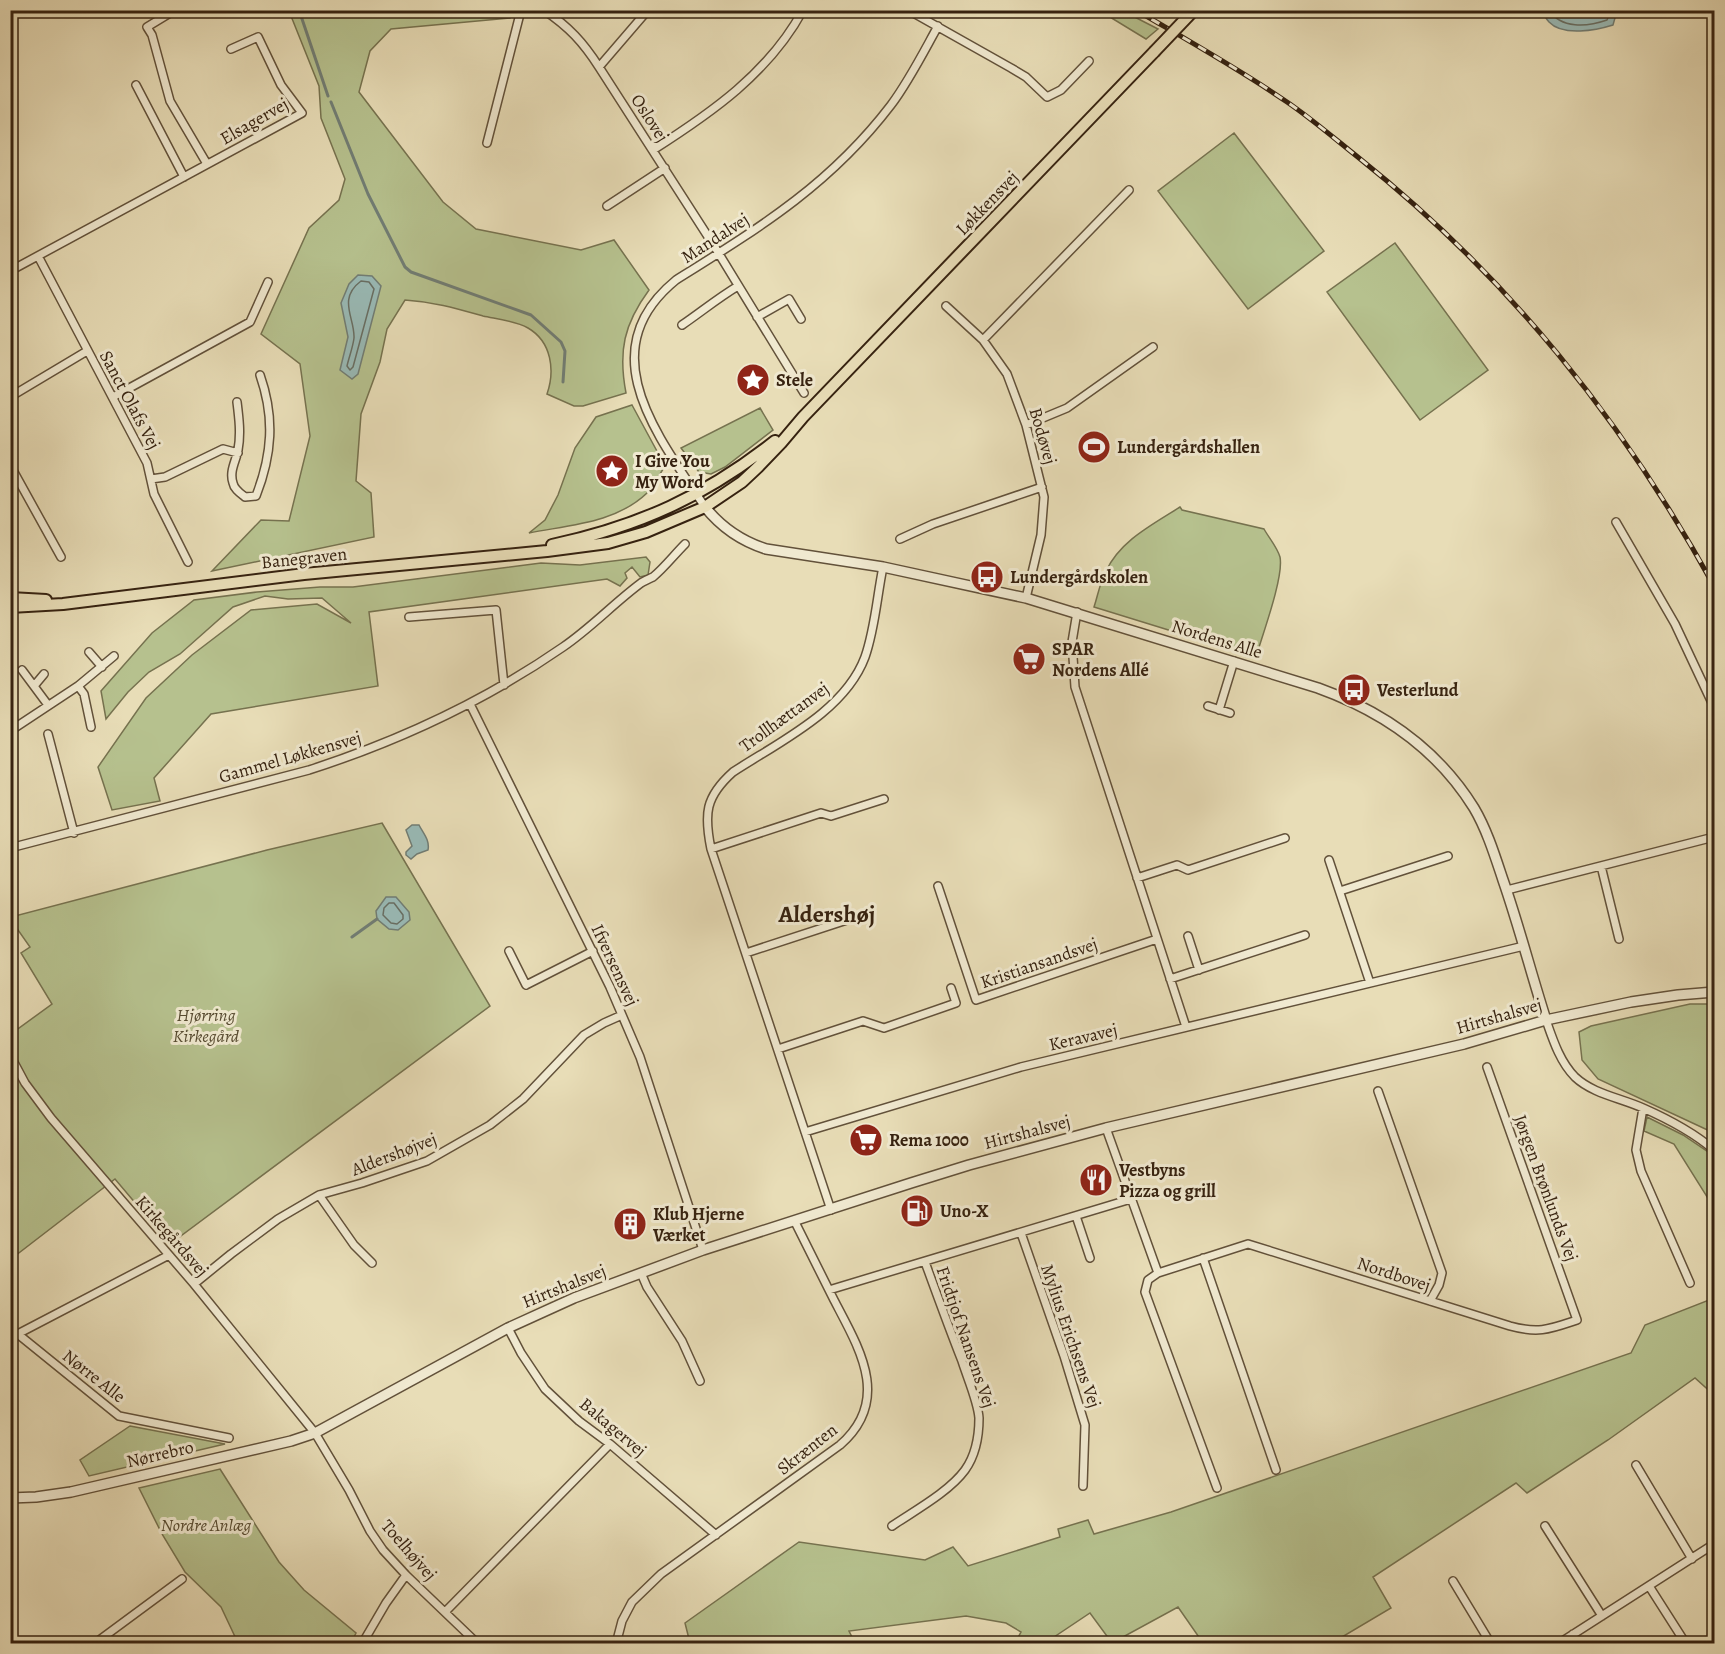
<svg xmlns="http://www.w3.org/2000/svg" width="1725" height="1654" viewBox="0 0 1725 1654" font-family="Alegreya,serif">
	<style>
		.green { fill: #b6c18e; stroke: #76724f; stroke-width: 1.5 }
		.water { fill: #99bab6; stroke: #717d74; stroke-width: 1.5 }
		.lines { fill: none; stroke-linecap: round; stroke-linejoin: round }
		.shore { stroke: #686e63; stroke-width: 1.5 }
		.stream { stroke: #717d74; stroke-width: 3 }
		.minor-casing { stroke: #62513a; stroke-width: 10 }
		.tertiary-casing { stroke: #62513a; stroke-width: 12 }
		.primary-casing { stroke: #362210; stroke-width: 14 }
		.minor { stroke: #f0e9d0; stroke-width: 7 }
		.tertiary { stroke: #f0e9d0; stroke-width: 9 }
		.primary { stroke: #e8ddb7; stroke-width: 10 }
		.rail-casing { stroke: #362210; stroke-width: 5 }
		.rail { stroke: #f0e9d0; stroke-width: 3; stroke-dasharray: 9; stroke-linecap: butt }
		.primary-bridge-casing { stroke: #362210; stroke-width: 14; stroke-linecap: butt }
		.primary-bridge { stroke: #e8ddb7; stroke-width: 10 }
		.labels { text-anchor: middle; stroke-width: 6; stroke-linejoin: round; paint-order: stroke }
		.street-label { font-size: 18px; fill: #362210; stroke: #f0e9d0 }
		.poi-label { font-size: 18px; font-weight: bold; fill: #362210; stroke: #f0e9d0; text-anchor: start }
		.park-label { font-size: 18px; font-style: italic; fill: #564a30; stroke: #f0e9d0 }
		.district-label { font-size: 24px; font-weight: bold; fill: #362210; stroke: #f0e9d0 }
	</style>
	<rect width="100%" height="100%" fill="#e8ddb7"/>
	<filter id="stains"><feTurbulence type="fractalNoise" baseFrequency=".00333" numOctaves="4"/><feColorMatrix values="0 0 0 0 .2 0 0 0 0 .09 0 0 0 0 .02 0 0 0 .5 -.17"/></filter>
	<radialGradient id="worn" r=".72"><stop offset=".6" stop-color="#630" stop-opacity="0"/><stop offset="1" stop-color="#630" stop-opacity=".3"/></radialGradient>
	<path class="green" d="M289 11H512L510 18 391 29 370 51 359 92 443 202 476 229 581 250 614 240 649 290C624 324 618 351 626 393L583 406H574L547 394C555 371 552 342 528 328 516 321 497 319 483 316 455 308 435 302 405 300L387 329 380 362 361 414 356 481 371 493 374 537 212 571 261 520 289 521 310 436 300 364 261 334 309 228 339 200 345 179 321 118 319 86Z
		M1100 11H1123L1158 29 1146 39Z
		M1234 133 1324 251 1248 309 1158 191Z
		M1395 243 1488 370 1420 420 1327 292Z
		M632 405 665 466C659 475 654 486 647 493 616 523 569 525 529 533L545 520 558 495 575 448 596 417Z
		M760 408 773 430 725 467 711 474 699 472 681 448Z
		M1180 507 1182 510 1264 529C1269 538 1277 547 1280 557 1284 577 1262 636 1256 657L1094 607C1098 595 1100 582 1106 571 1121 540 1152 525 1180 507Z
		M646 557 650 562 648 575 640 577 632 567 625 573 627 578 620 586 607 579 369 612 378 686 211 714 154 778 160 801 112 810 98 767 146 698 192 655 251 610 317 604 351 623 322 598 288 599 265 596 233 607 180 654 149 672 128 692 106 719 101 691 152 633 194 600 257 592 320 587H353L541 563 580 565Z
		M382 823 490 1006 170 1244 115 1179 11 1259V1034L52 1004 21 953 30 947 11 920V917L267 850Z
		M1690 1004H1714V1133L1598 1079 1582 1060 1579 1032 1591 1026Z
		M1647 1117 1683 1135 1714 1156V1208L1674 1144 1644 1131Z
		M1714 1298V1395L1695 1378 1608 1440 1527 1493 1516 1483 1373 1577 1391 1608 1332 1643H1203L1178 1607 1112 1643 1090 1613 1045 1643H1015L1021 1632 1006 1623 966 1616 849 1631 855 1643H690L685 1623 799 1542 925 1560 953 1547 968 1566 1060 1537 1058 1529 1088 1520 1094 1534 1171 1512 1631 1353 1645 1325Z
		M130 1426 225 1444 89 1476 80 1460Z
		M220 1469 279 1562 304 1590 356 1633 351 1643H238L221 1607 185 1572 162 1534 139 1488Z"/>
	<path class="water" d="M1541 11H1617L1613 25C1597 30 1563 37 1549 22 1546 19 1544 14 1541 11Z
		M358 275 372 276 381 286 358 374 352 379 340 370 348 337 341 303 349 284Z
		M412 825H419C423 833 430 840 428 850L417 854 411 859 406 855V852L412 846 406 830Z
		M386 897H396L409 912 410 920 398 930 389 929 377 919 376 911Z"/>
	<g class="lines">
		<path class="shore" d="M1549 10C1561 29 1587 27 1607 20L1611 10
			M361 281 369 282 374 289 353 367 350 370 347 366C349 357 353 347 354 338 355 318 337 299 361 281Z
			M394 903 403 915V919L397 924 391 923 383 915 384 908 389 903Z"/>
		<path class="stream" d="M299 10 328 96
			M331 102 368 194 405 267 411 272 531 315 561 342 565 351 563 382
			M352 937 377 919"/>
		<defs>
			<path id="minor" d="M175 10 147 27 152 35 170 101 207 164
				M544 10C569 27 583 42 599 67L716 249 804 393
				M908 10 1011 68 1026 77 1047 97 1061 90 1089 61
				M599 67 648 10
				M136 85 184 177
				M487 143 521 10
				M653 150C711 113 769 73 803 10
				M607 206 665 168
				M38 256 147 463 154 494 188 562
				M10 271 302 113 281 85 258 37 231 49
				M946 306 983 340 1007 374 1026 425 1044 497 1041 535 1026 598
				M757 317 789 299 801 319
				M682 325C701 312 718 298 738 286
				M983 340 1129 190
				M10 397 87 351
				M113 397 250 322 268 282
				M237 402C239 418 241 434 238 450 236 461 229 471 233 483 234 489 240 493 245 497L256 496C272 455 275 418 260 375
				M1026 425 1067 408 1153 347
				M10 465 61 557
				M151 479 165 477 223 449 238 453
				M705 507C658 436 589 351 676 280 759 228 830 185 891 105 909 81 923 53 938 26
				M1616 522 1675 624 1714 707
				M900 539 933 524 1042 487
				M1077 612 1072 642 1075 687 1186 1027
				M409 617 496 610 504 685
				M89 652 102 667
				M22 670 48 705
				M34 686 44 674
				M78 686 84 694 91 727
				M470 704 610 987 640 1057 703 1250
				M1208 706 1230 713
				M1219 710 1234 661
				M10 731 78 686 114 656
				M48 734 74 833
				M10 848 309 770C399 741 485 701 563 647 591 628 614 603 641 583 644 581 649 579 653 577 664 568 674 555 685 544
				M711 849 821 813 831 816 884 799
				M1329 860 1370 983
				M1601 866 1619 939
				M1137 878 1177 865 1188 870 1285 838
				M938 886 976 1000 1157 939
				M1507 890 1714 837
				M1340 891 1448 856
				M1188 936 1199 970
				M509 951 526 985 593 951
				M746 953 853 918
				M1170 979 1305 935
				M1546 1020C1553 1040 1560 1062 1575 1077 1593 1094 1621 1098 1643 1108 1668 1119 1693 1132 1714 1150
				M778 1049 863 1021 884 1028 956 1003 951 988
				M10 1055 25 1083 51 1118 194 1284 315 1433 349 1490 370 1531 383 1550 406 1575 478 1644
				M1378 1091 1442 1273 1439 1285 1430 1301
				M1643 1108 1636 1150 1641 1171 1690 1283
				M1106 1128 1158 1273 1248 1244 1510 1326C1539 1334 1550 1329 1577 1320L1487 1067
				M805 1132 1021 1067 1524 946
				M319 1195 354 1245 372 1263
				M831 1210 711 849C704 814 705 797 733 772 779 742 845 711 865 657 875 629 877 596 883 567
				M1076 1216 1090 1258
				M1021 1233 1064 1356 1085 1425 1083 1486
				M1203 1258 1276 1470
				M641 1273 647 1287 682 1341 700 1381
				M1158 1273 1148 1280 1145 1292 1217 1488
				M194 1284 231 1254 278 1219 319 1195 362 1183 427 1161 490 1125 523 1099 584 1035 604 1023 622 1015
				M829 1290 1131 1199
				M508 1328 521 1353 545 1389 579 1421 610 1444 716 1535
				M19 1335 119 1416 229 1438
				M10 1338 169 1255
				M1636 1465 1692 1559
				M892 1526C914 1511 949 1492 965 1470 975 1456 979 1436 979 1418 978 1402 967 1377 962 1361 949 1328 937 1295 925 1262
				M1545 1526 1602 1616
				M1453 1581 1491 1644
				M1649 1586 1686 1644
				M446 1611 610 1444
				M1573 1634 1578 1644
				M94 1644 182 1579
				M362 1644 386 1603 406 1575
				M616 1644 622 1621 632 1602 661 1574 840 1445C892 1400 859 1348 834 1300 821 1274 808 1248 795 1222
				M1558 1644 1714 1544"/>
			<path id="tertiary" d="M705 507C721 527 741 541 766 549L883 567 1026 598 1318 688C1382 711 1438 750 1474 808 1487 830 1495 856 1503 880 1519 926 1531 973 1546 1020
				M10 1498 36 1497 71 1492 291 1441 315 1433 508 1328 574 1298 703 1250 911 1183 969 1165 1106 1128 1464 1044 1546 1020 1631 1002 1678 995 1714 992"/>
			<path id="primary" d="M552 545C640 526 705 496 775 441
				M10 598 46 600
				M10 607 63 604 304 574 547 551 608 543 646 532 705 507 742 482 758 467 781 443 803 417 1154 52"/>
		</defs>
		<use href="#minor" class="minor-casing"/>
		<use href="#tertiary" class="tertiary-casing"/>
		<use href="#primary" class="primary-casing"/>
		<use href="#minor" class="minor"/>
		<use href="#tertiary" class="tertiary"/>
		<use href="#primary" class="primary"/>
		<defs>
			<path id="rail" d="M1136 10C1187 40 1239 69 1287 102 1312 119 1335 139 1359 158 1508 277 1622 419 1714 586"/>
		</defs>
		<use href="#rail" class="rail-casing"/>
		<use href="#rail" class="rail"/>
		<defs>
			<path id="primary-bridge" d="M1154 52 1194 10"/>
		</defs>
		<use href="#primary-bridge" class="primary-bridge-casing"/>
		<use href="#primary-bridge" class="primary-bridge"/>
	</g>
	<defs>
		<symbol id="sight-disc" viewBox="-11 -11 22 22"><circle r="9.5" fill="#8f2418" stroke="#f0e9d0"/><path d="M0-6L1.8-2.2L6-1.7L2.9 1.2L3.7 5.4L0 3.3L-3.7 5.4L-2.9 1.2L-6-1.7L-1.8-2.2Z" fill="#fff"/></symbol>
		<symbol id="stadium-disc" viewBox="-11 -11 22 22"><circle r="9.5" fill="#8f2418" stroke="#f0e9d0"/><path d="M0-5a6.5 5 0 1 0 0 10a6.5 5 0 1 0 0-10ZM-3.5-1.8h7v3.6h-7Z" fill="#fff"/></symbol>
		<symbol id="bus-disc" viewBox="-11 -11 22 22"><circle r="9.5" fill="#8f2418" stroke="#f0e9d0"/><path d="M-5-6H5V4H4V6H2V4H-2V6H-4V4H-5ZM-3.5-4V0h7V-4ZM-3.5 1.2v1.5H-2V1.2ZM2 1.2v1.5H3.5V1.2Z" fill="#fff"/></symbol>
		<symbol id="supermarket-disc" viewBox="-11 -11 22 22"><circle r="9.5" fill="#8f2418" stroke="#f0e9d0"/><path d="M-6-5.5h2.5l.6 2H6L4.5 2H-2.5L-4.4-4H-6ZM-1.5 3.2a1.3 1.3 0 1 0 .1 0ZM3 3.2a1.3 1.3 0 1 0 .1 0Z" fill="#fff"/></symbol>
		<symbol id="restaurant-disc" viewBox="-11 -11 22 22"><circle r="9.5" fill="#8f2418" stroke="#f0e9d0"/><path d="M-5-6h1v4h1v-4h1v4h1v-4h1v5L-1.5 .5V6h-2V.5L-5-1ZM5-6V6H3V1.5H1.5Q1.5-4 5-6Z" fill="#fff"/></symbol>
		<symbol id="fuel-disc" viewBox="-11 -11 22 22"><circle r="9.5" fill="#8f2418" stroke="#f0e9d0"/><path d="M-5.5-6h7V0h2V4h1.3V-2.5L3-4.5l.8-.8L6-3V5H2.5V1h-1V6h-7ZM-4.2-4.7v3.2H.2V-4.7Z" fill="#fff"/></symbol>
		<symbol id="building-disc" viewBox="-11 -11 22 22"><circle r="9.5" fill="#8f2418" stroke="#f0e9d0"/><path d="M-4-6H4V6H1V3H-1V6H-4ZM-2.5-4.3h1.7v1.8h-1.7ZM.8-4.3h1.7v1.8H.8ZM-2.5-1h1.7V.8h-1.7ZM.8-1h1.7V.8H.8Z" fill="#fff"/></symbol>
	</defs>
	<g fill-rule="evenodd">
		<use href="#sight-disc" x="734" y="361" width="38" height="38"/>
		<use href="#stadium-disc" x="1075" y="428" width="38" height="38"/>
		<use href="#sight-disc" x="593" y="452" width="38" height="38"/>
		<use href="#bus-disc" x="968" y="558" width="38" height="38"/>
		<use href="#supermarket-disc" x="1010" y="640" width="38" height="38"/>
		<use href="#bus-disc" x="1335" y="671" width="38" height="38"/>
		<use href="#supermarket-disc" x="847" y="1121" width="38" height="38"/>
		<use href="#restaurant-disc" x="1077" y="1161" width="38" height="38"/>
		<use href="#fuel-disc" x="898" y="1192" width="38" height="38"/>
		<use href="#building-disc" x="611" y="1205" width="38" height="38"/>
	</g>
	<g class="labels">
		<g class="street-label">
			<text transform="translate(650 118) rotate(57)" y="6">Oslovej</text>
			<text transform="translate(254 121) rotate(-30)" y="6">Elsagervej</text>
			<text transform="translate(987 203) rotate(-46)" y="6">Løkkensvej</text>
			<text transform="translate(715 238) rotate(-33)" y="6">Mandalvej</text>
			<text transform="translate(130 400) rotate(62)" y="6">Sanct Olafs Vej</text>
			<text transform="translate(1043 436) rotate(74)" y="6">Bodøvej</text>
			<text transform="translate(304 558) rotate(-6)" y="6">Banegraven</text>
			<text transform="translate(1217 639) rotate(17)" y="6">Nordens Alle</text>
			<text transform="translate(784 717) rotate(-36)" y="6">Trollhættanvej</text>
			<text transform="translate(290 757) rotate(-16)" y="6">Gammel Løkkensvej</text>
			<text transform="translate(1039 963) rotate(-19)" y="6">Kristiansandsvej</text>
			<text transform="translate(615 965) rotate(65)" y="6">Ifversensvej</text>
			<text transform="translate(1499 1016) rotate(-16)" y="6">Hirtshalsvej</text>
			<text transform="translate(1083 1037) rotate(-13)" y="6">Keravavej</text>
			<text transform="translate(1027 1132) rotate(-15)" y="6">Hirtshalsvej</text>
			<text transform="translate(394 1154) rotate(-21)" y="6">Aldershøjvej</text>
			<text transform="translate(1546 1188) rotate(70)" y="6">Jørgen Brønlunds Vej</text>
			<text transform="translate(172 1236) rotate(49)" y="6">Kirkegårdsvej</text>
			<text transform="translate(1394 1274) rotate(18)" y="6">Nordbovej</text>
			<text transform="translate(564 1286) rotate(-22)" y="6">Hirtshalsvej</text>
			<text transform="translate(1071 1336) rotate(71)" y="6">Mylius Erichsens Vej</text>
			<text transform="translate(966 1337) rotate(71)" y="6">Fridtjof Nansens Vej</text>
			<text transform="translate(94 1376) rotate(38)" y="6">Nørre Alle</text>
			<text transform="translate(613 1427) rotate(40)" y="6">Bakagervej</text>
			<text transform="translate(807 1449) rotate(-38)" y="6">Skrænten</text>
			<text transform="translate(160 1454) rotate(-13)" y="6">Nørrebro</text>
			<text transform="translate(409 1550) rotate(49)" y="6">Toelhøjvej</text>
		</g>
		<g class="poi-label">
			<text x="776" y="386">Stele</text>
			<text x="1117" y="453">Lundergårdshallen</text>
			<text x="635" y="467">I Give You<tspan x="635" dy="21">My Word</tspan></text>
			<text x="1010" y="583">Lundergårdskolen</text>
			<text x="1052" y="655">SPAR<tspan x="1052" dy="21">Nordens Allé</tspan></text>
			<text x="1377" y="696">Vesterlund</text>
			<text x="889" y="1146">Rema 1000</text>
			<text x="1119" y="1176">Vestbyns<tspan x="1119" dy="21">Pizza og grill</tspan></text>
			<text x="940" y="1217">Uno-X</text>
			<text x="653" y="1220">Klub Hjerne<tspan x="653" dy="21">Værket</tspan></text>
		</g>
		<g class="park-label">
			<text x="206" y="1021">Hjørring<tspan x="206" dy="21">Kirkegård</tspan></text>
			<text x="206" y="1531">Nordre Anlæg</text>
		</g>
		<g class="district-label">
			<text x="827" y="922">Aldershøj</text>
		</g>
	</g>
	<rect width="1725" height="1654" fill="none" stroke="#e8ddb7" stroke-width="36"/>
	<rect x="12" y="12" width="1701" height="1630" fill="none" stroke="#362210" stroke-width="3"/>
	<rect x="18" y="18" width="1689" height="1618" fill="none" stroke="#362210" stroke-width="1.5"/>
	<rect width="100%" height="100%" filter="url(#stains)"/>
	<rect width="100%" height="100%" fill="url(#worn)"/>
</svg>
